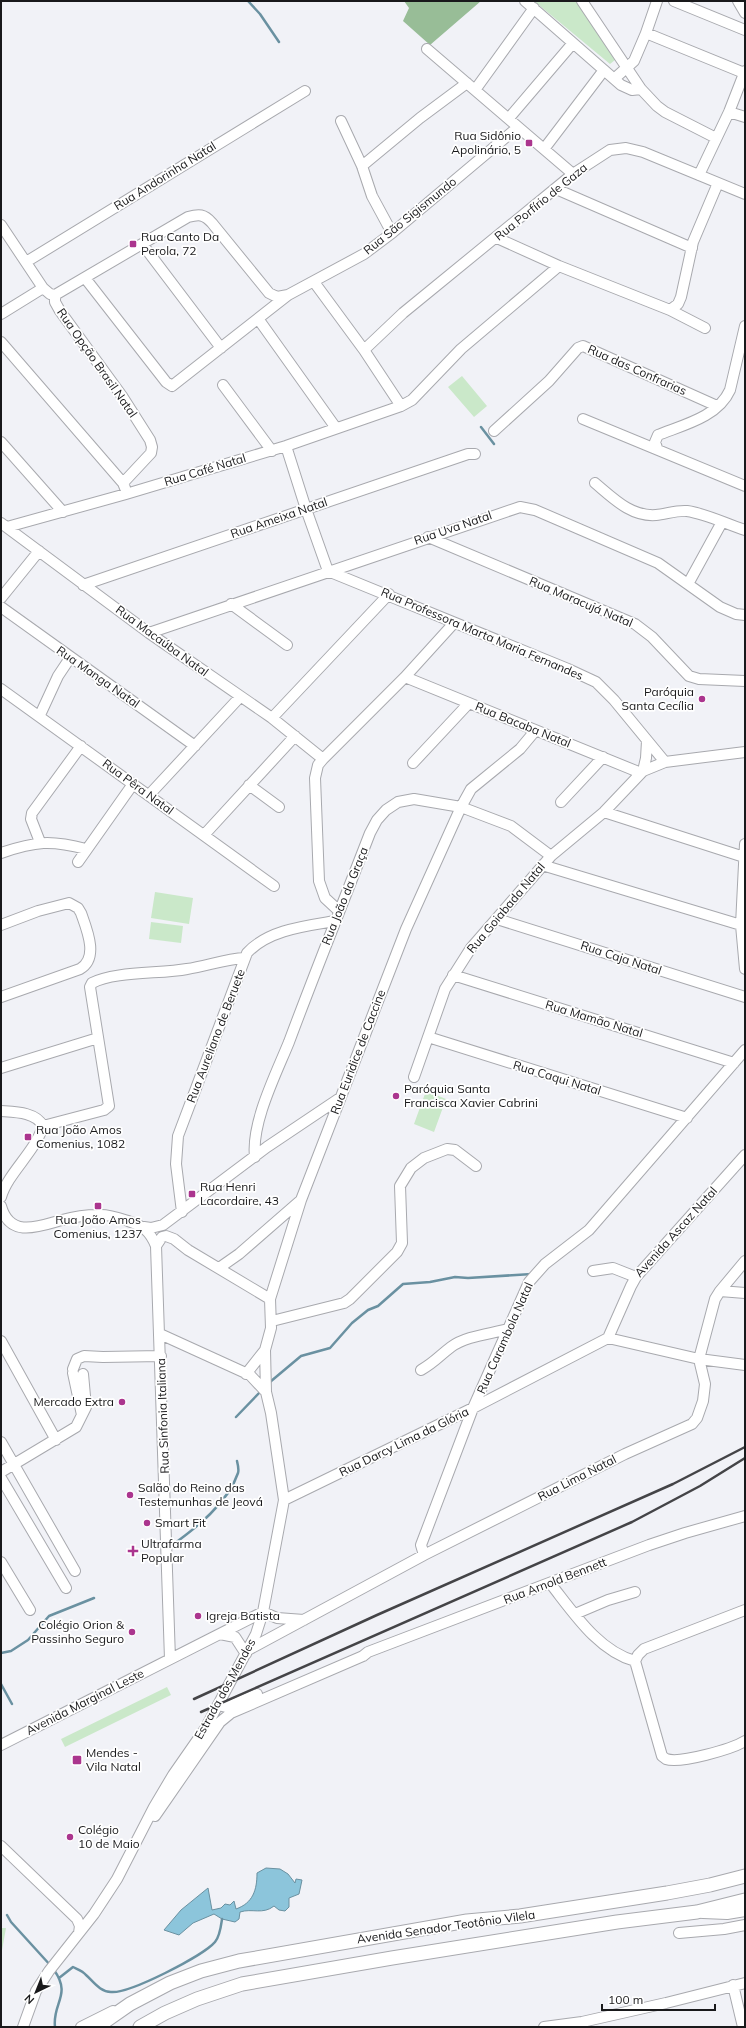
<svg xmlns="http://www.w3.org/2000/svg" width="746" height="2028" viewBox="0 0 746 2028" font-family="Mulish,sans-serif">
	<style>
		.green { fill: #cae8c9 }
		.forest { fill: #98bd97 }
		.water { fill: #8cc5db; stroke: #6a91a1 }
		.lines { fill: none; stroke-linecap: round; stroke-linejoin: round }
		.stream { stroke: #6a91a1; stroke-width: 2.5 }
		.minor-casing { stroke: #a8a9ae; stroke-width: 12 }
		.major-casing { stroke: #a8a9ae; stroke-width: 15 }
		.minor { stroke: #fff; stroke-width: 10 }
		.major { stroke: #fff; stroke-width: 13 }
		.rail { stroke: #444447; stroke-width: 2.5 }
		.poi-dot { fill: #ab358e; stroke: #fff; stroke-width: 1.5 }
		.labels { text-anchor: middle; stroke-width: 3.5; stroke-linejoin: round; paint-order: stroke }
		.poi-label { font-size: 12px; fill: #19191b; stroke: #fff; text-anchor: start }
		.street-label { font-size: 12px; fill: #19191b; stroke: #fff }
	</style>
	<rect width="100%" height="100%" fill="#f1f2f7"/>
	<path class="green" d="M534 1H577L615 60 610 64Z
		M462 376 487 406 474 417 448 387Z
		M155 892 193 898 189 924 151 918Z
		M151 922 183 926 181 943 149 939Z
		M426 1091 446 1099 434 1132 414 1124Z
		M167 1687 171 1695 65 1747 61 1739Z
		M1 1928H6L1 1956Z"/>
	<path class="forest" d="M404 1H481L430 45 403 21 409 8Z"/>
	<path class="water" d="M266 1868 280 1869 288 1874 295 1883 296 1879 302 1880 299 1894 289 1898V1907L285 1911 279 1910 274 1906C263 1915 252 1908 240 1912L239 1919 235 1922 222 1919 214 1914 193 1923 179 1935 164 1930 181 1910 208 1888 212 1910 221 1908 225 1904 230 1905 234 1901 236 1909C253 1903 257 1890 257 1873Z"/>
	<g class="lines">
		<path class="stream" d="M248 1 260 14 279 42
			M481 427 494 444
			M270 1382 301 1356 330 1348 352 1323 368 1310 378 1306 403 1284 430 1282 455 1277 468 1278 532 1274
			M236 1417 262 1390
			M171 1546C196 1528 228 1503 238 1473 239 1470 238 1465 237 1461
			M1 1653 11 1651 28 1640 49 1616 94 1598
			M1 1684 12 1704
			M7 1915 11 1922 51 1966
			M54 1970C72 1995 52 2003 55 2027
			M59 1978 73 1967C77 1969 83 1971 86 1975 93 1981 100 1992 111 1992 129 1994 203 1956 215 1942 220 1936 221 1926 222 1919"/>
		<defs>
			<path id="minor" d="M525 1 621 85 632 90 641 89
				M582 1 641 89 657 106 665 112 716 138
				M657 1 646 33 744 73
				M674 1 745 30
				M738 1 745 13
				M427 49 573 174
				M614 79 634 61 646 33
				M475 90 534 8
				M729 112 745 117
				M509 118 573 43
				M341 121 362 166 372 196 392 233
				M544 149 604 70
				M362 166 420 118 467 83
				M699 175 729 112 745 71
				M556 189 692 248
				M1 225 43 288 50 294 55 295V302L60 311 122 396 150 440 152 447 151 453 123 483
				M497 238 559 266 670 310 705 328
				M143 245 221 348
				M26 262 305 91
				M85 278 166 382 172 386 288 295
				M314 282 364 350 401 406
				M55 295 188 217C199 214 204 214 212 223L269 293 277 297 288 295 364 254 392 233 518 127
				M670 310 678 304 681 297 693 242 718 183
				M1 314 43 288
				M259 320 336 428
				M1 342 123 483 125 488
				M364 350 403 313 573 174 610 150 626 148 643 152 745 194
				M223 385 272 451
				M583 419 745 486
				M494 431 549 381 578 348 583 346 717 406
				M1 442 63 512
				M286 446 306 509 328 571 568 669 596 682 614 700 665 762 745 752
				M657 448 655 442 658 435C683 425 718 417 730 390L745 326
				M595 483C613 498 631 517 656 515 666 514 677 510 687 511 707 514 726 524 745 530
				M1 523 149 633 272 718 323 759
				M7 527 126 494 286 446 401 406 412 400 461 349 559 266
				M428 537 635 624 652 637 689 676 699 679 745 681
				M688 584 722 522
				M83 585 468 454H475
				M1 598 39 551
				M231 604 287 645
				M1 607 195 746
				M149 633 520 507 535 510 658 563 720 607 736 614 745 615
				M405 677 641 773
				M1 689 274 886
				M40 715 58 676 70 658
				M272 718 389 594
				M413 763 469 703
				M643 771 646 758 647 741
				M249 785 279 807
				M149 795 240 697
				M561 802 603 757
				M604 812 744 857
				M204 835 295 736
				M40 842 31 819 32 813 81 746
				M745 844 741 925 745 969
				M1 853C36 841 51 840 86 849
				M78 862 133 784
				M542 865 741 925
				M339 911 325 898 319 881 315 778 318 765 323 759 405 677 454 623
				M497 919 745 997
				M1 925 38 911 69 903 78 908 81 913C87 930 99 958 80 969L1 997
				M453 975 734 1063
				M428 1037 687 1118
				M1 1068 98 1038
				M414 1077 445 989 471 948 551 856 604 812 643 771 665 762
				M1 1111C15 1112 36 1112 43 1126 35 1152 8 1173 1 1197
				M43 1126 104 1110 109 1106 90 987 92 983C114 971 161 974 187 969 207 966 225 959 245 958
				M255 1157C251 1123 276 1074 289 1042 315 972 343 903 370 833L377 820 386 810 398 802 414 799 461 807 511 826 551 856
				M1 1206C10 1239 40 1226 62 1220 73 1217 87 1215 98 1215 108 1214 119 1218 128 1221 143 1226 150 1231 156 1246L170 1659
				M182 1212 176 1164 178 1136 247 953C268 930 305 926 335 921
				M144 1227 151 1228 163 1225 267 1147 340 1098
				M156 1246 162 1237 166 1236 174 1239 188 1250 270 1299
				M219 1268 239 1254 301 1200 406 929 461 807 471 789 520 749 535 731
				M593 1271 613 1268 636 1277
				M720 1291 745 1293
				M272 1321 344 1303 350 1299 397 1252 402 1243 400 1186 411 1168 424 1158 447 1149 455 1150 476 1166
				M160 1334 250 1375 266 1392
				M608 1338 631 1286 636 1277 745 1155
				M608 1338 699 1359 745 1365
				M1 1341 56 1440
				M73 1369 77 1359 84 1356 103 1357 161 1356
				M421 1370C435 1362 439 1356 451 1347 466 1336 490 1334 508 1329
				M73 1373 82 1415
				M246 1374 265 1350
				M1 1442 75 1571
				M1 1472 76 1427 86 1407 83 1374
				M1 1478 66 1588
				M284 1500 473 1408 608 1338
				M424 1555 421 1545 473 1408 529 1282 545 1264 589 1230 745 1050
				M1 1562 30 1610
				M550 1583C573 1612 598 1651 635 1661
				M745 1610 644 1649 638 1655 635 1661 662 1756 666 1759C680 1764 732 1749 745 1741
				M263 1612 277 1618 304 1620
				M575 1614 608 1600 635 1592
				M220 1634 235 1637 246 1654
				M248 1650 424 1555 625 1454 692 1424 697 1418 703 1401 705 1384 699 1359 715 1299 720 1291 745 1261
				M219 1703 222 1706 226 1707 257 1694
				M1 1745 263 1612
				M155 1816 220 1722 231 1713 363 1656 368 1652 649 1545 685 1533 745 1516
				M1 1846 77 1919 80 1926 79 1933
				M703 1913 727 1914 745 1911
				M679 1933 724 1929 745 1925
				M733 1985 743 2027
				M23 2027 36 1991 49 1971 94 1914 117 1879 154 1807 173 1775 205 1729 256 1634 263 1612 284 1500 271 1413 266 1392 265 1350 271 1328 270 1299 301 1200
				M81 2027 113 2011
				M544 2027 582 2022 666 2003 745 1983"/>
			<path id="major" d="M97 2027 130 2004 170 1983 201 1971 239 1961 467 1921 520 1916 667 1893 710 1885 745 1876
				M140 2027 165 2013 197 1999 242 1984 392 1958 617 1922 697 1912 745 1900"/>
		</defs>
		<use href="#minor" class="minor-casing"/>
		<use href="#major" class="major-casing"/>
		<use href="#minor" class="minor"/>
		<use href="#major" class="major"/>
		<path class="rail" d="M194 1699 377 1615 673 1484 745 1447
			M201 1712 632 1522 700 1486 745 1458"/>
	</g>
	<g class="poi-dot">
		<rect x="525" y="139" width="8" height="8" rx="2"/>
		<rect x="129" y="240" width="8" height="8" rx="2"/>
		<circle cx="702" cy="699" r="4"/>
		<circle cx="396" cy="1096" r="4"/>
		<rect x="24" y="1133" width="8" height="8" rx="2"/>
		<rect x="188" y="1190" width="8" height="8" rx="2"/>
		<rect x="94" y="1202" width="8" height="8" rx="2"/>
		<circle cx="122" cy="1402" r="4"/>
		<circle cx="130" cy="1495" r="4"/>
		<circle cx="147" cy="1523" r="4"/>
		<path d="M131 1545h4v4h4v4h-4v4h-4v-4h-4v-4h4z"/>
		<circle cx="198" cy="1616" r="4"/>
		<circle cx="132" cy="1632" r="4"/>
		<rect x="72" y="1755" width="10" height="10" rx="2"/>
		<circle cx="70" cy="1837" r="4"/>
	</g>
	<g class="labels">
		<g class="poi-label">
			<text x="521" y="140" text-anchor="end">Rua Sidônio<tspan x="521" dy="14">Apolinário, 5</tspan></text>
			<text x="141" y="241">Rua Canto Da<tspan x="141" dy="14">Perola, 72</tspan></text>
			<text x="694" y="696" text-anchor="end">Paróquia<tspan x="694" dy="14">Santa Cecília</tspan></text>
			<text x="404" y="1093">Paróquia Santa<tspan x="404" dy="14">Francisca Xavier Cabrini</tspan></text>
			<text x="36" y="1134">Rua João Amos<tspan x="36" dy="14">Comenius, 1082</tspan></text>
			<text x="200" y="1191">Rua Henri<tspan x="200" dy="14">Lacordaire, 43</tspan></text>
			<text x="98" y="1224" text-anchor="middle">Rua João Amos<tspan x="98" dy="14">Comenius, 1237</tspan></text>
			<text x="114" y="1406" text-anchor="end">Mercado Extra</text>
			<text x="138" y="1492">Salão do Reino das<tspan x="138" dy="14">Testemunhas de Jeová</tspan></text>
			<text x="155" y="1527">Smart Fit</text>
			<text x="141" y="1548">Ultrafarma<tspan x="141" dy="14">Popular</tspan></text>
			<text x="206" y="1620">Igreja Batista</text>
			<text x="124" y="1629" text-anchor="end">Colégio Orion &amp;<tspan x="124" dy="14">Passinho Seguro</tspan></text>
			<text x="86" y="1757">Mendes -<tspan x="86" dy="14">Vila Natal</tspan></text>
			<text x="78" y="1834">Colégio<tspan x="78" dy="14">10 de Maio</tspan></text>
		</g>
		<g class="street-label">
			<text transform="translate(165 176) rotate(-32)" y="4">Rua Andorinha Natal</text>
			<text transform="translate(541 202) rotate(-39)" y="4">Rua Porfírio de Gaza</text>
			<text transform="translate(410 216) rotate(-39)" y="4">Rua São Sigismundo</text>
			<text transform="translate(97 363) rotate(55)" y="4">Rua Opção Brasil Natal</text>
			<text transform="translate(637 370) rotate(24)" y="4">Rua das Confrarias</text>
			<text transform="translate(205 470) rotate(-17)" y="4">Rua Café Natal</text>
			<text transform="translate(279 518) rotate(-19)" y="4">Rua Ameixa Natal</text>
			<text transform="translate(453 528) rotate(-19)" y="4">Rua Uva Natal</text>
			<text transform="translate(581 602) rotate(23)" y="4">Rua Maracujá Natal</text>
			<text transform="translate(482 634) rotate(23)" y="4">Rua Professora Marta Maria Fernandes</text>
			<text transform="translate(162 641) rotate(36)" y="4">Rua Macaúba Natal</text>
			<text transform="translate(98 677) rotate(35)" y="4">Rua Manga Natal</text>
			<text transform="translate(523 725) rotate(22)" y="4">Rua Bacaba Natal</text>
			<text transform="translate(138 787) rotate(36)" y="4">Rua Pêra Natal</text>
			<text transform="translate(345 896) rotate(-68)" y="4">Rua João da Graça</text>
			<text transform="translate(506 908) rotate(-50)" y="4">Rua Goiabada Natal</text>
			<text transform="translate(621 958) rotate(18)" y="4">Rua Caja Natal</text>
			<text transform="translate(594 1019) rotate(17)" y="4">Rua Mamão Natal</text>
			<text transform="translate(216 1036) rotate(-69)" y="4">Rua Aureliano de Beruete</text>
			<text transform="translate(358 1052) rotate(-69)" y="4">Rua Euridice de Caccine</text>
			<text transform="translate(557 1078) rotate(17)" y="4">Rua Caqui Natal</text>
			<text transform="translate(676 1232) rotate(-48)" y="4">Avenida Ascaz Natal</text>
			<text transform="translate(505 1338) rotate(-66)" y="4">Rua Carambola Natal</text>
			<text transform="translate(163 1416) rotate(-92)" y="4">Rua Sinfonia Italiana</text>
			<text transform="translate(404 1442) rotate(-26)" y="4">Rua Darcy Lima da Glória</text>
			<text transform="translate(577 1478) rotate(-27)" y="4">Rua Lima Natal</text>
			<text transform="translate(555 1581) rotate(-21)" y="4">Rua Arnold Bennett</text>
			<text transform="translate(225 1689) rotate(-61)" y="4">Estrada dos Mendes</text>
			<text transform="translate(85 1702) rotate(-27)" y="4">Avenida Marginal Leste</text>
			<text transform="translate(446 1927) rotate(-8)" y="4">Avenida Senador Teotônio Vilela</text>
		</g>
	</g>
	<rect width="746" height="2028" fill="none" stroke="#19191b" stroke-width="4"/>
	<g transform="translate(36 1992) rotate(223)" stroke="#ffffff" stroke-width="3" paint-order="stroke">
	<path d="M0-3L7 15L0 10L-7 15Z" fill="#19191b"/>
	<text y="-6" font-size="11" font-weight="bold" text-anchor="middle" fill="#19191b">N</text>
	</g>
	<path d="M602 2004v6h113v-6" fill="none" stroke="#19191b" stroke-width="2"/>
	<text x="608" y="2004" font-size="12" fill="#19191b" stroke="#ffffff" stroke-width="3" paint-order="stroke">100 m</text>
</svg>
